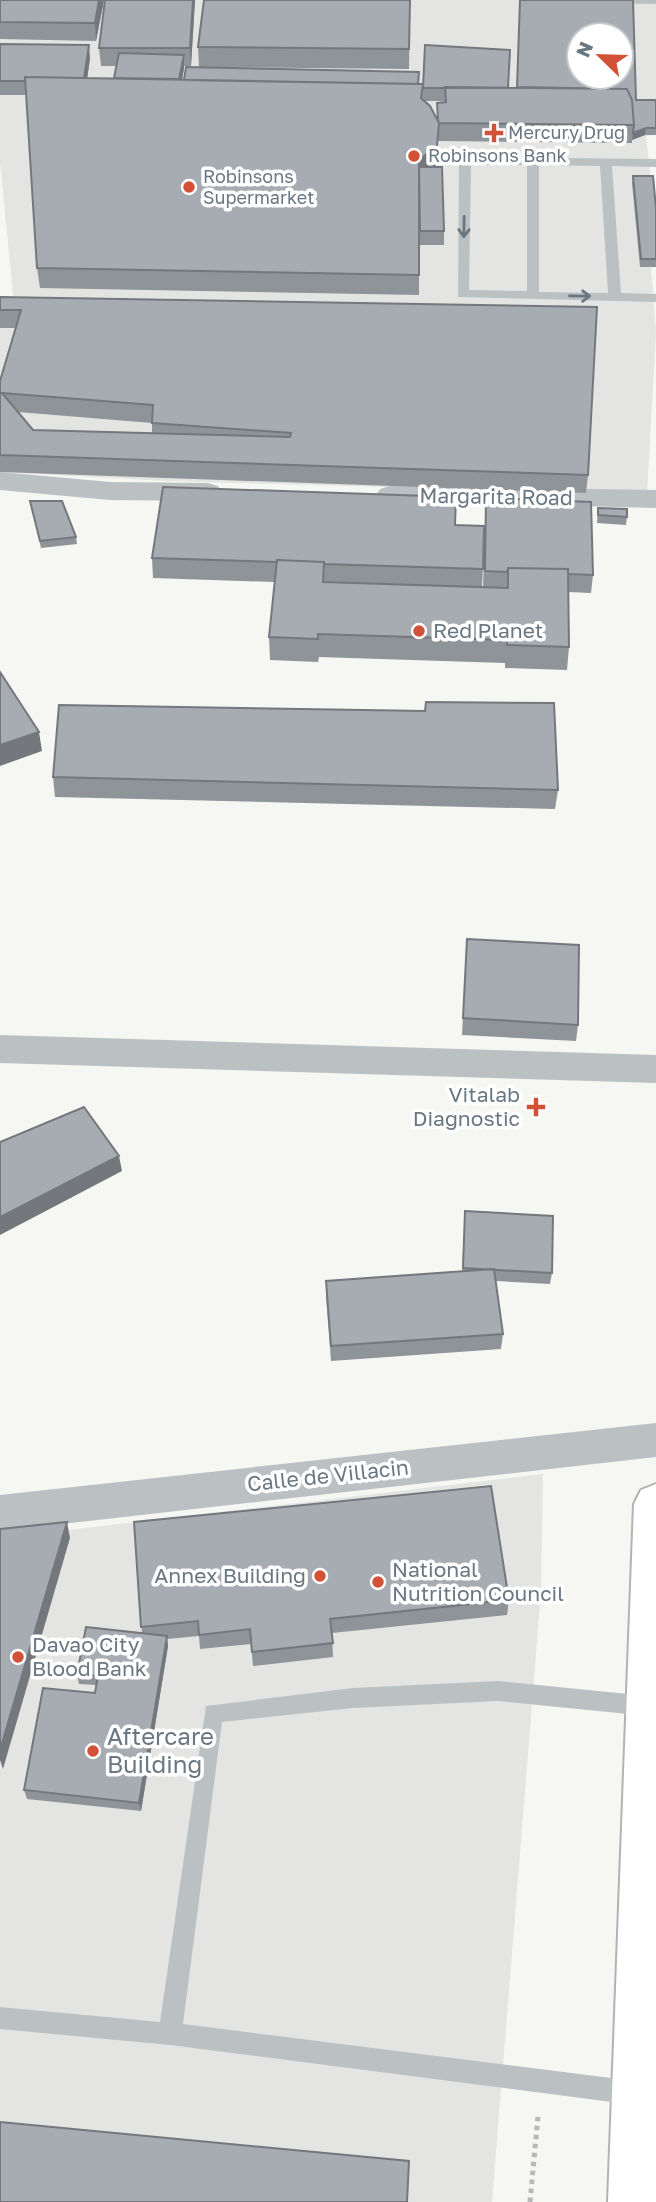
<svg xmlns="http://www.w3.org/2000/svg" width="656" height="2202" viewBox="0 0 656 2202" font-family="'Golos Text',sans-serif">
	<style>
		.built { fill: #e4e5e3; fill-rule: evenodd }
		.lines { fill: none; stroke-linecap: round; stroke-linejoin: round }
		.primary-casing { stroke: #afb4b7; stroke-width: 4 }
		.path { stroke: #b6b9bc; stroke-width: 5; stroke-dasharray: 4.5 4.5; stroke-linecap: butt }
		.lane { fill: #bbc0c3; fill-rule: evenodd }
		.street { fill: #bbc0c3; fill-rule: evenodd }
		.primary { fill: #fff; fill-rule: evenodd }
		.wall { fill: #8f9499; fill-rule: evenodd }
		.shaded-wall { fill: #74787d }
		.building { fill: #a6acb2; stroke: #74787d; stroke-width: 2; fill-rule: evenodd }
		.oneway { stroke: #687781 }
		.poi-dot { fill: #d35237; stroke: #fff; stroke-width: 2.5 }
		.labels { text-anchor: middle; stroke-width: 7; stroke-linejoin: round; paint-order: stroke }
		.far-poi-label { font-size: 18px; fill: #687781; stroke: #fff; text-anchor: start }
		.street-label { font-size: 21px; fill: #687781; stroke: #fff }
		.poi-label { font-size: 21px; fill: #687781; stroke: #fff; text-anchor: start }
		.near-poi-label { font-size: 24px; fill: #687781; stroke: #fff; text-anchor: start }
	</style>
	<rect width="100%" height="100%" fill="#f6f6f3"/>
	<path class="built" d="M0 0H656V135L646 136 656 225 651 267 656 333 647 494 166 481 0 472V315H15L0 162ZM579 35H621V77H579Z
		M543 1474 541 1592 492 2202H0V1538Z"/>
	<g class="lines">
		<defs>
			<path id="primary" d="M656 1484V2202H608L634 1504 641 1490Z"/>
		</defs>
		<use href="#primary" class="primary-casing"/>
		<path class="path" d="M530 2202 538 2116"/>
		<path class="lane" d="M582 0H656V4L588 3Z
			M465 157 656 159V167L612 166 621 293 656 294V302L458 297 459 161ZM471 165H527V291L469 290ZM539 165 600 166 608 293 539 292Z
			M498 1681 648 1696 655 1699 656 1712 648 1716 498 1701 353 1708 222 1722 183 2024 635 2081 643 2085 647 2093 643 2101 635 2105 170 2045 0 2029V2007L160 2022 206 1706 353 1688Z"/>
		<path class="street" d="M0 472 110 482 208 483 218 486 222 492 218 498 208 501 110 500 0 490Z
			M390 486 656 490V508L380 501 376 495 380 489Z
			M0 1035 656 1055V1083L0 1063Z
			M656 1423V1457L0 1531V1495Z"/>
		<use href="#primary" class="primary"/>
	</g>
	<path class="wall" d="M0 0H104L96 41 0 39Z
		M105 0H195L191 66H184L182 80 423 84 422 98 425 45 508 88 636 100H656V135H645L632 140V143L438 141 436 166 434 167 444 231V245H419V295L40 288 37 268 26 95H0V44L90 58 87 78H114L117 66H101L99 48ZM425 101H444V103H437V118Z
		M410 0 409 69 199 67 198 47Z
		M633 176 656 208V267H640L632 183Z
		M0 297 588 475 586 493 0 472V381L16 328H0ZM18 412 152 423V433L33 430Z
		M486 498 593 575 591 593 568 592 569 647 567 670 505 668V663L319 657 318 662 270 660 269 637 275 582 153 578 152 558 455 525 483 569 482 587H483Z
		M30 501 76 537 77 544 41 548Z
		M598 508 627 517 626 525 597 523Z
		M53 777 558 790 555 809 55 797Z
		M467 939 578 1025 576 1041 462 1035Z
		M465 1211 552 1273 550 1284 496 1281 503 1334 501 1349 331 1361 326 1296V1281L462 1271Z
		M134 1522 509 1600 507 1615 332 1633 333 1657 253 1666 251 1644 200 1649 199 1636 167 1639 168 1646 141 1811 27 1799 24 1790 95 1693 96 1685 79 1684 77 1674 142 1633Z"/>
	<path class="shaded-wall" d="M99 0H104L96 41 95 23Z
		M193 0H195L191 66 190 48Z
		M89 45 90 58 85 95 83 81Z
		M184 55V69L179 97 178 84Z
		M439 123 436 166 419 180V160Z
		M646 128 645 135 632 140 633 133Z
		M39 732 42 751 0 766V745Z
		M119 1156 122 1171 0 1235V1217Z
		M67 1522 70 1538 3 1769 0 1760V1750Z
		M167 1636 168 1646 141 1811 139 1803Z"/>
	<path class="building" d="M0 0H99L95 23 0 22Z
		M105 0H193L190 48H99Z
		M204 0H410L409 49 198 47Z
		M520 0H633L636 100H656V128H646L633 133 634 125 632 100 627 89 517 87ZM579 35H621V77H579Z
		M0 44 89 45 84 78 25 77V81H0Z
		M425 45 510 50 508 88H423Z
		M119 53 184 55 179 79 114 78Z
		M186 67 419 72 418 84 184 80Z
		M25 77 423 84 421 98 430 106 439 123 437 146 419 160V275L37 268Z
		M445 87 627 89 632 100 634 125 439 123 438 120 437 103 446 102Z
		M419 167H442L444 231H420Z
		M633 176H653L656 208V259H641Z
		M0 297 597 307 588 475 0 455V381L21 310H0ZM2 393 153 405 152 423 291 433 290 437 33 430Z
		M163 487 456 497 455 525 484 526 483 569 324 564V562L277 560V562L152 558Z
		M486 498 591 502 593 575 568 574V569L508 568 507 572 485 571Z
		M30 501H62L76 537 40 541Z
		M598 508 627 509V517L598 515Z
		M277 560 324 562 323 582 508 588V568L568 569 569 647 507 645V640L318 634V639L269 637Z
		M0 672 39 732 0 745Z
		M426 702 554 703 558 790 53 777 59 705 425 711Z
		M467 939 579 945 578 1025 463 1018Z
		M84 1107 119 1156 0 1217V1142Z
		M465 1211 553 1216 552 1273 463 1268Z
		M494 1269 503 1334 331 1346 326 1281Z
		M491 1486 509 1600 330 1619 333 1643 252 1652 250 1629 199 1635 198 1621 141 1627 134 1522Z
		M67 1522 0 1750V1529Z
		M86 1627 167 1636 139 1803 24 1790 43 1688 95 1693 98 1676 77 1674Z
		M0 2122 409 2161 407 2202H0Z"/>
	<defs><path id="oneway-shaft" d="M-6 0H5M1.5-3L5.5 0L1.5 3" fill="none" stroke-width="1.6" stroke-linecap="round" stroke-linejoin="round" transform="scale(1.75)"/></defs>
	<g class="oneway">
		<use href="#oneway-shaft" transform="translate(464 227) rotate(91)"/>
		<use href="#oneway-shaft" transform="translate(580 296) rotate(1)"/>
	</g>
	<g class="poi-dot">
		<path d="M490.5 122.5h7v7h7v7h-7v7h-7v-7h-7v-7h7z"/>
		<circle cx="414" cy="156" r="7"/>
		<circle cx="189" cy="187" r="7"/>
		<circle cx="419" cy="631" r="7"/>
		<path d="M532.5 1096.5h7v7h7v7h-7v7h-7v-7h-7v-7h7z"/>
		<circle cx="320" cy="1576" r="7"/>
		<circle cx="378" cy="1582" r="7"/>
		<circle cx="18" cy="1657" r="7"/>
		<circle cx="93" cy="1751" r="7"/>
	</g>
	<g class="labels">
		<g class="far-poi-label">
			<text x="508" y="139">Mercury Drug</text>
			<text x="428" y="162">Robinsons Bank</text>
			<text x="203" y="183">Robinsons<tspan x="203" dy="21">Supermarket</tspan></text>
		</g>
		<g class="street-label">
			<text transform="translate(496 497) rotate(1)" y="7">Margarita Road</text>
			<text transform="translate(328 1476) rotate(-6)" y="7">Calle de Villacin</text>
		</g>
		<g class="poi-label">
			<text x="433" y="638">Red Planet</text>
			<text x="520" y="1102" text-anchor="end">Vitalab<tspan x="520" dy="24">Diagnostic</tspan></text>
			<text x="392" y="1577">National<tspan x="392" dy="24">Nutrition Council</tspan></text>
			<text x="306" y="1583" text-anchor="end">Annex Building</text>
			<text x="32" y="1652">Davao City<tspan x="32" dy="24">Blood Bank</tspan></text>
		</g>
		<g class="near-poi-label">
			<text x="107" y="1745">Aftercare<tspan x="107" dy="28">Building</tspan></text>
		</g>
	</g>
	<g transform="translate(600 56) rotate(293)"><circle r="33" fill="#ffffff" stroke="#c3c9cd" stroke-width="2"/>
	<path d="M0-5L12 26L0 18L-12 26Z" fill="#d35237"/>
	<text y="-10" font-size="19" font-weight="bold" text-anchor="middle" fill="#687781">N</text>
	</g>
</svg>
